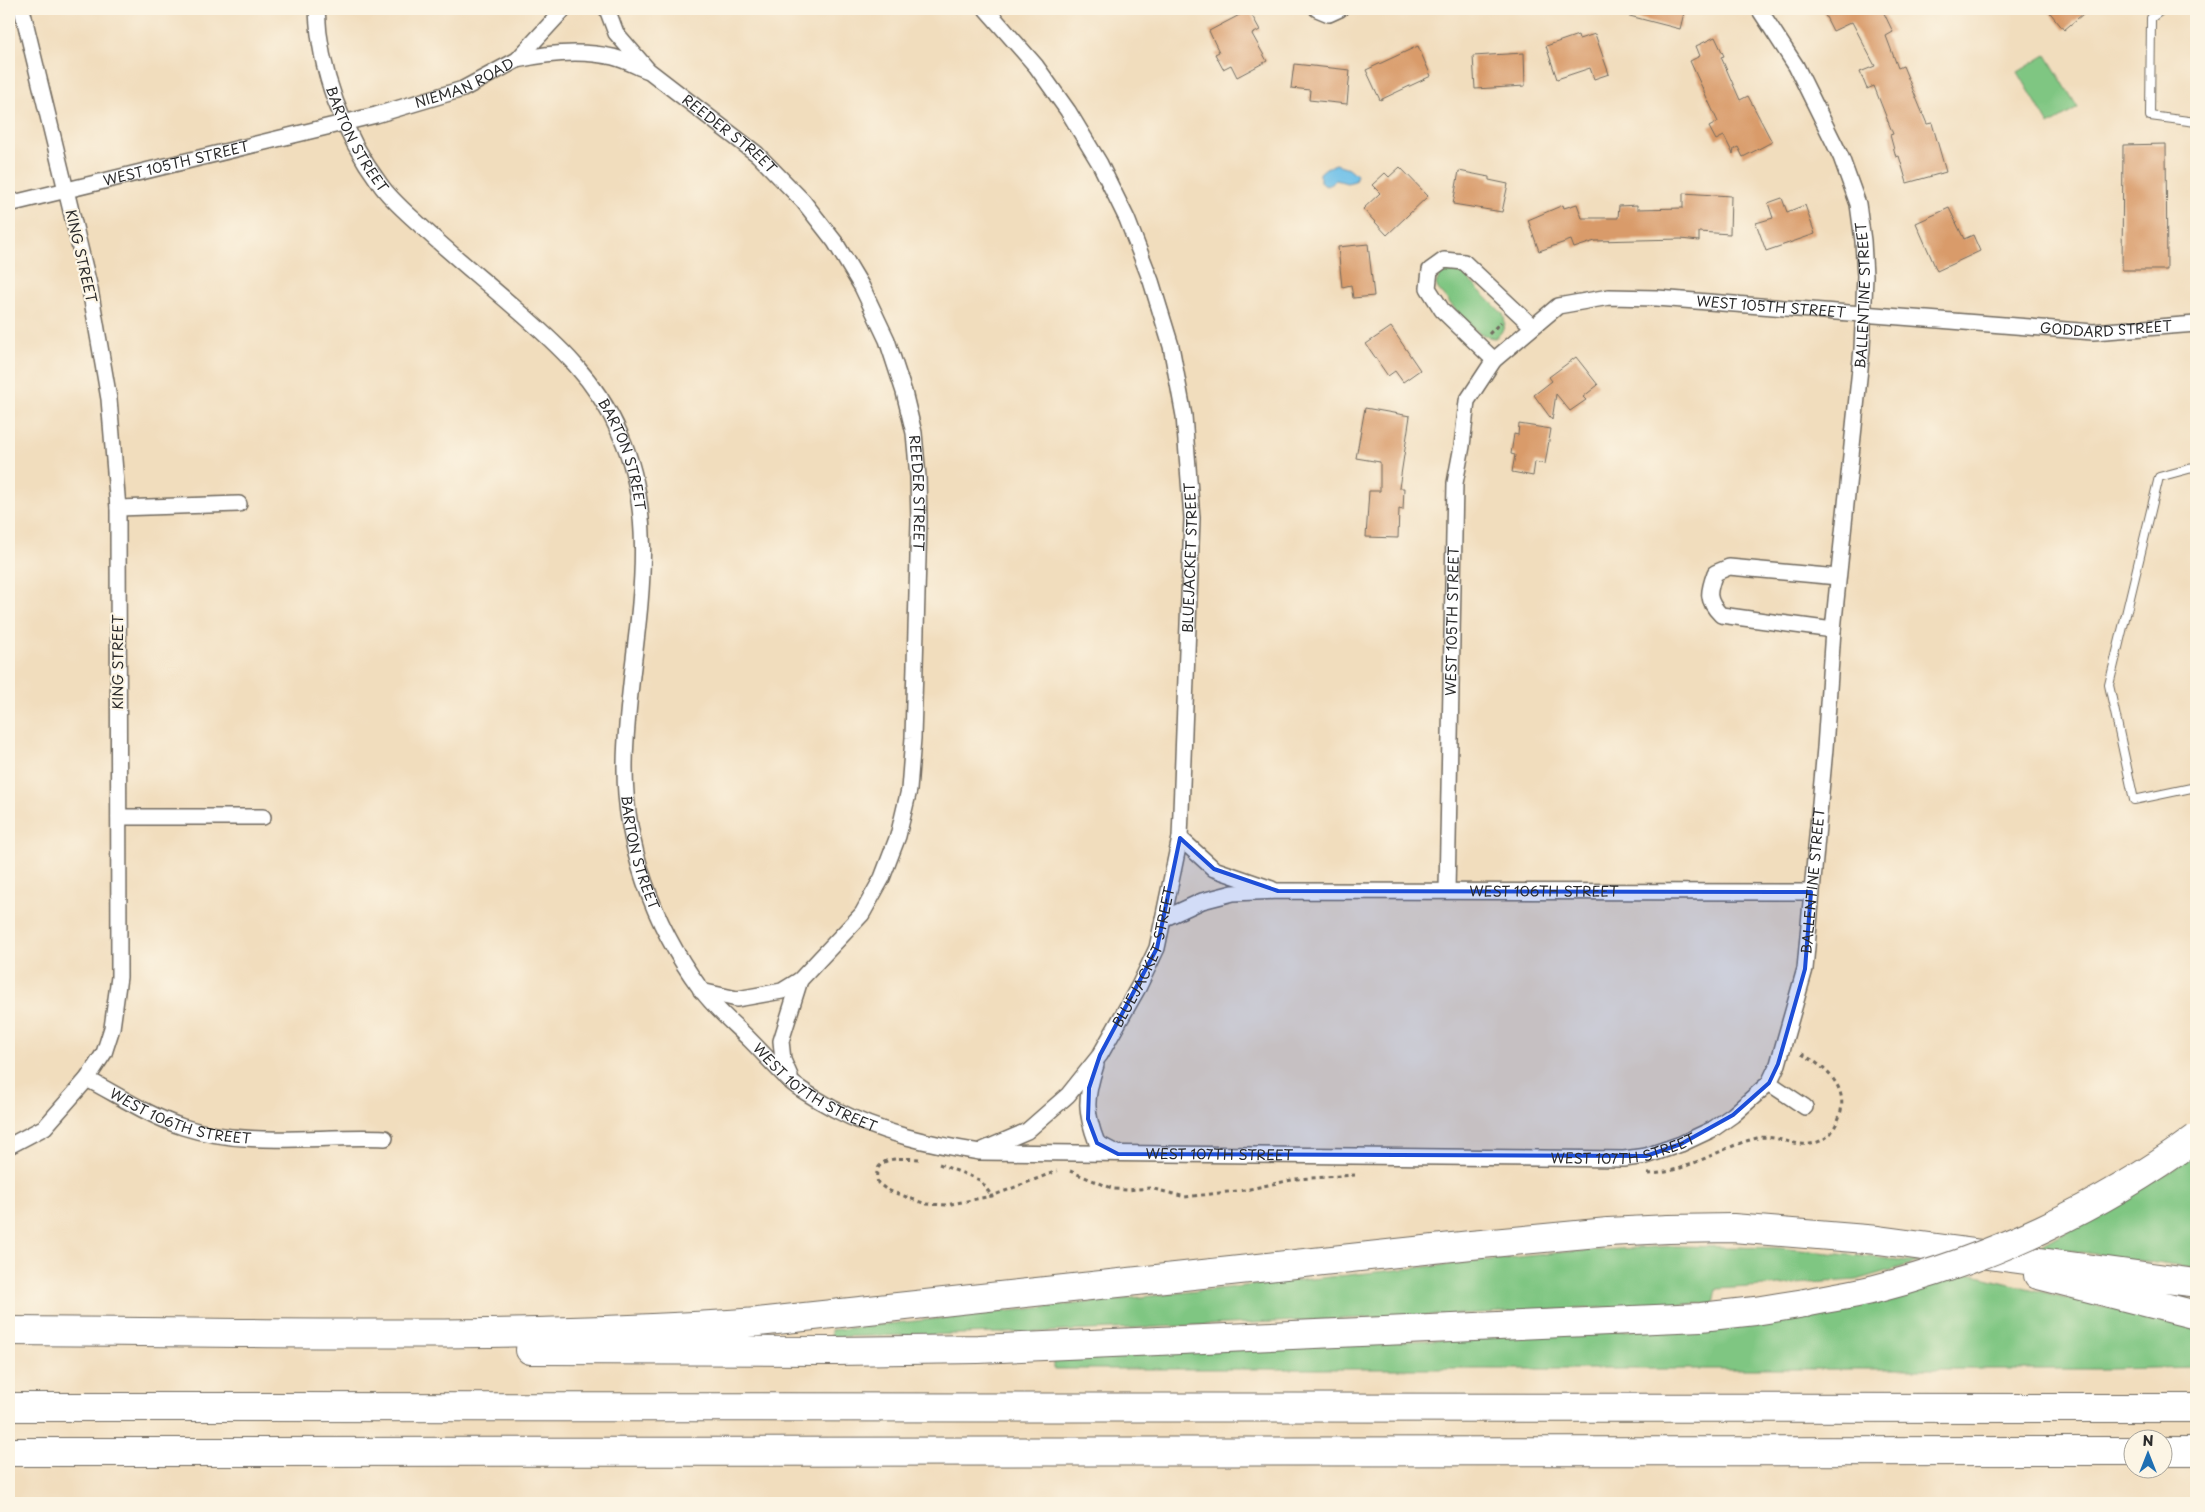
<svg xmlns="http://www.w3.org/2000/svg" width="2205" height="1512" viewBox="0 0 2205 1512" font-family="'Playpen Sans',sans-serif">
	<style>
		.green { fill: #7fc682; stroke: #557856 }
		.water { fill: #6cbfe8; stroke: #4c758a }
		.building { fill: #d99b6a }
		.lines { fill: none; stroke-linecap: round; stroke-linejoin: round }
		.service-casing { stroke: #70695e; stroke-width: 10 }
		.minor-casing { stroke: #70695e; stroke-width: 18 }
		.motorway-casing { stroke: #70695e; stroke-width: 30 }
		.path { stroke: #70695e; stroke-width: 3; stroke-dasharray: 4 4; stroke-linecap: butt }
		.service { stroke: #fff; stroke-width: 8 }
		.minor { stroke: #fff; stroke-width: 15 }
		.motorway { stroke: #fff; stroke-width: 28 }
		.motorway-bridge-casing { stroke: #70695e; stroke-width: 30; stroke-linecap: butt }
		.motorway-bridge { stroke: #fff; stroke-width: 28 }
		.marked { fill: #1d4ed8; fill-opacity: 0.2; stroke: #1d4ed8; stroke-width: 4; stroke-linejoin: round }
		.labels { text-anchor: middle; stroke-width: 4.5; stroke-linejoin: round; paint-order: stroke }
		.street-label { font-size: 14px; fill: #2b2b2b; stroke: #fcf5e5 }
	</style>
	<rect width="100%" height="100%" fill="#fcf5e5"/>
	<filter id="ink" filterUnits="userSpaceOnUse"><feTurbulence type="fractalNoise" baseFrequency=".02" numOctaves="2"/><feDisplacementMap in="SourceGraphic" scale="10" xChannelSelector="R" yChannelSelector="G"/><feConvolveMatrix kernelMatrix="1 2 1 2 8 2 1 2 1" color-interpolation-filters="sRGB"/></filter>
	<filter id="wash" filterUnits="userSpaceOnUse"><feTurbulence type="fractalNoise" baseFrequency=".0096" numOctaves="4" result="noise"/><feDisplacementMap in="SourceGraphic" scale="20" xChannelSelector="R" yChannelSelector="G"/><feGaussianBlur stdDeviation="1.12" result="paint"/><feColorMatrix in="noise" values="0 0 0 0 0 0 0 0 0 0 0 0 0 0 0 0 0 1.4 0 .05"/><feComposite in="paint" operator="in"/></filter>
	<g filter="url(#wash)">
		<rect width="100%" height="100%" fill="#f1ddbd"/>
		<path class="green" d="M2046 55 2078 108 2049 125 2018 72Z
			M1452 268 1458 269 1503 314C1507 325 1504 331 1495 338 1474 338 1452 304 1438 289L1436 284 1440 274Z
			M2196 1155V1269L2040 1246 2126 1198Z
			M1673 1246 1780 1248 1919 1262 1857 1280 1717 1289 1714 1303 1042 1332 831 1337V1330L1565 1252Z
			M1969 1274 2196 1329V1367L2109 1369H1054V1358L1743 1325Z"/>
		<path class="water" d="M1336 164 1349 168 1357 175 1355 181 1347 183 1336 180 1326 186 1320 182V173L1326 168Z"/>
		<g id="blocks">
			<path class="building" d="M1623 9H1685L1680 29 1622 14Z
				M1822 9H1882L1893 32 1886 36 1898 68 1903 66 1927 124 1932 123 1946 172 1907 183 1899 156 1896 157 1890 135 1893 134 1874 86 1867 89 1860 72 1875 66 1852 22 1833 31Z
				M2047 9H2089L2064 30Z
				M1249 10 1260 30 1252 34 1267 61 1237 77 1231 65 1223 69 1215 54 1219 52 1209 31Z
				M1595 34 1609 74 1594 79 1590 68 1557 79 1546 46 1578 35 1579 39Z
				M1715 37 1724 56 1721 57 1740 100 1748 96 1772 142 1743 157 1738 147 1734 149 1733 154 1724 136 1716 140 1709 127 1718 122 1690 61 1700 56 1696 46Z
				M1418 46 1431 76 1380 100 1366 70Z
				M1524 53 1525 86 1475 89 1473 56Z
				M1294 64 1350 70 1347 104 1309 100 1310 90 1291 88Z
				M2166 144 2167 270H2122L2123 145Z
				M1400 167 1428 196 1387 235 1363 209 1380 193 1372 185 1385 173 1389 177Z
				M1459 171 1489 177V180L1508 184 1502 212 1453 204Z
				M1683 193 1731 196 1730 234 1699 232V241L1681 239 1595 241 1574 248 1571 240 1539 251 1528 220 1563 205 1564 208 1577 204 1582 218H1618L1619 206 1637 205V209L1683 208Z
				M1782 198 1787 212 1805 205 1815 234 1766 251 1756 223 1773 218 1768 203Z
				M1949 208 1964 239 1973 235 1980 251 1937 271 1916 223Z
				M1368 244 1374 296 1353 298 1351 285 1342 287 1338 247Z
				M1391 327 1420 370 1403 382 1395 371 1388 376 1366 344Z
				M1576 357 1598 385 1583 397 1586 400 1570 411 1556 394 1552 420 1534 395 1552 381 1549 377Z
				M1365 408 1410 416 1399 488H1404L1403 510 1399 509 1398 538 1366 537 1369 491H1380V462L1356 458Z
				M1519 424 1551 429 1545 464 1535 462 1533 476 1512 472 1515 455 1511 454 1514 434 1518 435Z"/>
		</g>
	</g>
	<g filter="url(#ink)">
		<use href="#blocks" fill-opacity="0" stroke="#70695e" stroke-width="1"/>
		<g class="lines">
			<defs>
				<path id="service" d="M2163 9 2151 18 2150 116 2196 122
					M2196 467 2159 477 2109 685 2134 800 2196 787"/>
				<g id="minor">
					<path id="s1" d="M317 9C319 71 343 134 380 184 391 200 407 213 421 226 451 254 483 280 514 307 558 345 596 379 620 434 667 538 626 656 625 764 624 844 653 924 700 988 713 1007 734 1024 750 1040 764 1054 777 1069 791 1082 803 1092 820 1101 834 1109 880 1133 929 1144 980 1152L1624 1159 1646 1156 1681 1144 1713 1129 1733 1115 1769 1083 1778 1064 1805 969 1825 748 1833 630 1862 349 1865 276 1863 241 1858 204 1841 157 1796 66 1759 9"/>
					<path id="s2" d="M607 9 616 33 648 70 757 154 803 201 835 242 862 287 887 340 904 392 914 433 918 477 919 521 913 738 909 790 898 836 882 878 862 914 800 980 782 991 737 999 701 991"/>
					<path d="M1317 9 1329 14 1340 9"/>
					<path d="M517 60C548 53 582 50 613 57 625 60 636 66 646 70"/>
					<path id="s3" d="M9 204 376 115 463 89 517 60 564 9"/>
					<path d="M1494 360 1442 310 1428 288 1430 270 1444 260 1464 262 1532 326"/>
					<path d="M118 508 239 504"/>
					<path d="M1833 630 1721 615C1706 600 1708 592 1715 573L1729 567 1838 577"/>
					<path d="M119 817H263"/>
					<path d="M1180 838 1214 869 1272 889"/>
					<path id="s4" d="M1447 891 1455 483 1462 446 1467 401 1494 360 1558 306 1609 297 1657 298 2093 332 2196 324"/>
					<path id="s5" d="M1163 919 1202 901 1233 893 1278 891 1811 892"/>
					<path d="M1096 1065C1085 1098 1085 1112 1097 1143L1116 1153"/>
					<path d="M790 1076 783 1060 781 1041 800 980"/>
					<path id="s6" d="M87 1079C118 1095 149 1116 183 1127 248 1148 319 1135 385 1138"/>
					<path d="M1769 1083 1805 1107"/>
					<path d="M9 1146 45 1127 87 1079 104 1053 112 1028 119 977 118 508 109 399 90 289 22 9"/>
					<path id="s7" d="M983 1150 1027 1131 1068 1095 1100 1055 1139 986 1157 948 1180 838 1192 518 1184 416 1171 346 1151 281 1127 219 1100 164 1068 111 1036 66 986 9"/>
				</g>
				<path id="motorway" d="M2038 1275 2196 1315
					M9 1331C258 1332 509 1340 758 1322L1471 1245 1608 1232 1668 1229 1733 1228 1878 1240 2196 1283
					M530 1350 835 1351 978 1349 1701 1317 1755 1311 1805 1303
					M9 1407 2196 1408
					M2162 1451H2196
					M9 1452 2132 1451"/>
			</defs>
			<use href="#service" class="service-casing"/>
			<use href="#minor" class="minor-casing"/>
			<use href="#motorway" class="motorway-casing"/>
			<path class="path" d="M1489 334 1501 322
				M919 1159C902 1158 870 1155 878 1183L887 1190 926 1204 946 1205 992 1196 1057 1171
				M939 1164 980 1180 992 1196
				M1070 1171 1114 1189 1127 1190 1150 1188 1185 1197 1245 1190 1296 1179 1355 1175
				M1648 1174C1687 1173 1720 1147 1757 1138 1774 1134 1792 1146 1810 1144 1819 1143 1830 1137 1834 1128 1855 1093 1830 1069 1800 1053"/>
			<use href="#service" class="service"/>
			<use href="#minor" class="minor"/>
			<use href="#motorway" class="motorway"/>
			<defs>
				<path id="motorway-bridge" d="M1805 1303C1828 1298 1852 1295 1875 1289 1989 1260 2101 1208 2196 1138"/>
			</defs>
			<use href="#motorway-bridge" class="motorway-bridge-casing"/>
			<use href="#motorway-bridge" class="motorway-bridge"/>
		</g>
	</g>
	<path class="marked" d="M1180 838 1214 869 1278 891 1811 892 1805 969 1778 1064 1769 1083 1733 1115 1681 1144 1646 1156 1118 1154 1097 1143 1088 1119 1089 1088 1100 1055 1157 948Z"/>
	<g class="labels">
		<g class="street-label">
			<text dy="5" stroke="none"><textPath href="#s3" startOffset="472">NIEMAN ROAD</textPath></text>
			<text dy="5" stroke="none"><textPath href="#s2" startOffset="178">REEDER STREET</textPath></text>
			<text dy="5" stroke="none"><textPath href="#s1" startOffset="138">BARTON STREET</textPath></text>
			<text dy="5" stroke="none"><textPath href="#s3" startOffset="172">WEST 105TH STREET</textPath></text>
			<text transform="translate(81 256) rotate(77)" y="5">KING STREET</text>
			<text dy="5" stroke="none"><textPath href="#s1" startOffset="3054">BALLENTINE STREET</textPath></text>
			<text dy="5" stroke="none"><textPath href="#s4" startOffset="838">WEST 105TH STREET</textPath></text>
			<text dy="5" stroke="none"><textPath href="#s4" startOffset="1174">GODDARD STREET</textPath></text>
			<text dy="5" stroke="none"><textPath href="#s1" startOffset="558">BARTON STREET</textPath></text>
			<text dy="5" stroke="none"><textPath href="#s2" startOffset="598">REEDER STREET</textPath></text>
			<text dy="5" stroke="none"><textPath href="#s7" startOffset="668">BLUEJACKET STREET</textPath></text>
			<text dy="5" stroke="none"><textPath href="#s4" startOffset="270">WEST 105TH STREET</textPath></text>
			<text transform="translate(118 662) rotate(-90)" y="5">KING STREET</text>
			<text dy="5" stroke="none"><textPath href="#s1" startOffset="962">BARTON STREET</textPath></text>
			<text dy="5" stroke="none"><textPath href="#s1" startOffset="2466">BALLENTINE STREET</textPath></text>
			<text dy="5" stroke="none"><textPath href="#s5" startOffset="386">WEST 106TH STREET</textPath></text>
			<text dy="5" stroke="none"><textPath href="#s7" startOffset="262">BLUEJACKET STREET</textPath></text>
			<text dy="5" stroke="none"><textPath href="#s1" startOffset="1266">WEST 107TH STREET</textPath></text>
			<text dy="5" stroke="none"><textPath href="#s6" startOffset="102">WEST 106TH STREET</textPath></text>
			<text dy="5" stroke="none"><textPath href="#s1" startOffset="2091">WEST 107TH STREET</textPath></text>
			<text dy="5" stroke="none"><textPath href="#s1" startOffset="1686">WEST 107TH STREET</textPath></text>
		</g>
	</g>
	<rect width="2205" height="1512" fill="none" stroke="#fcf5e5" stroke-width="30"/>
	<g transform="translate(2148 1454)"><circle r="24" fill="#fcf5e5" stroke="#a8a49b"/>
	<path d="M0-4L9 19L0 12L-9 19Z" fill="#1f6fb2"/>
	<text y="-8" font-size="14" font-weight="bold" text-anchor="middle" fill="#2b2b2b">N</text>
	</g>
</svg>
